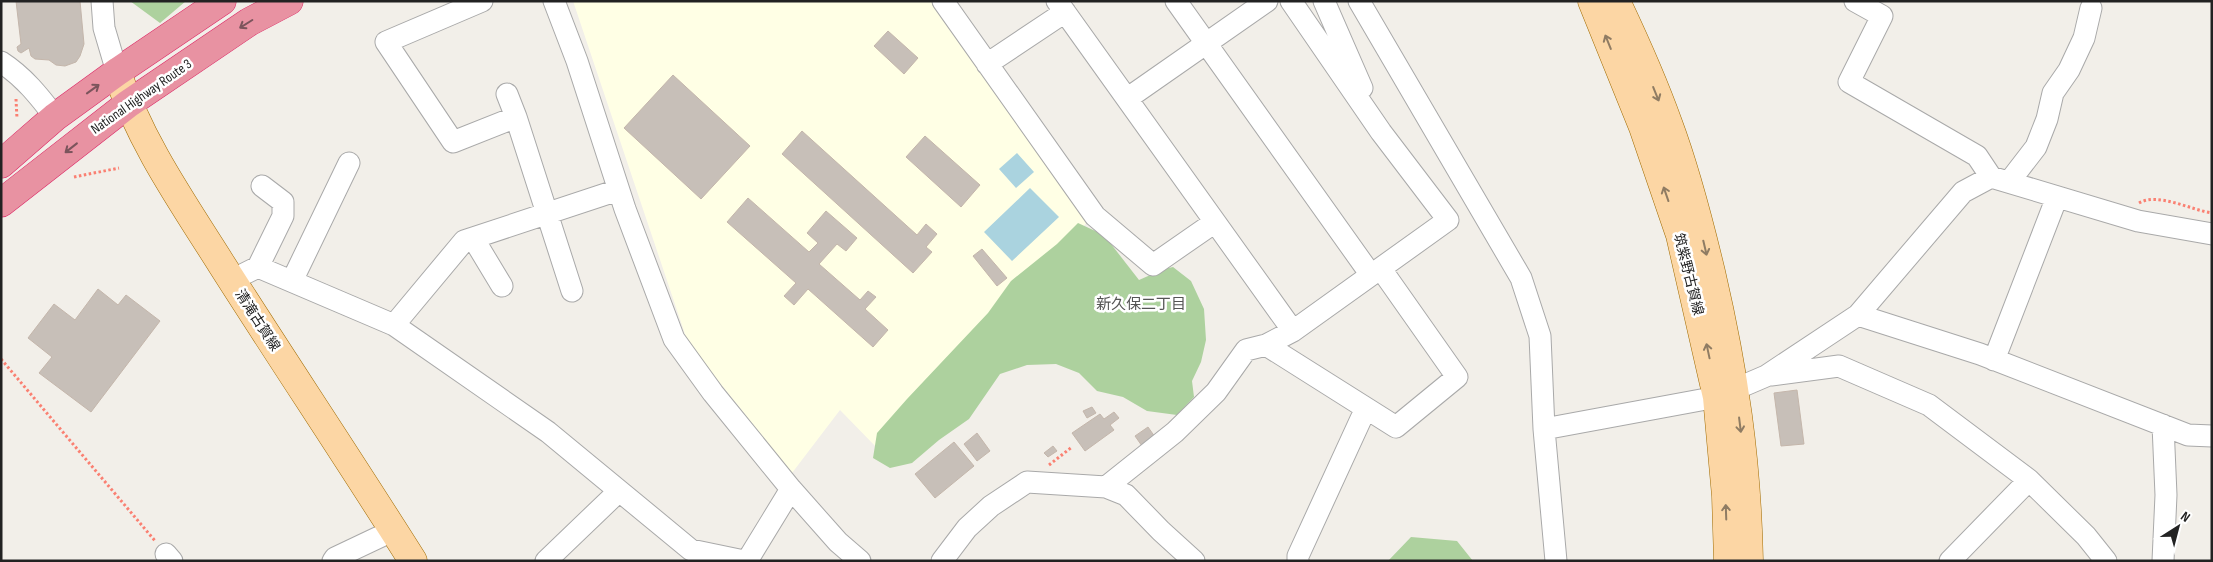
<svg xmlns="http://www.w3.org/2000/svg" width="2213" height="562" viewBox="0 0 2213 562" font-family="'Sofia Sans Condensed','Noto Sans JP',sans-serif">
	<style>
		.education { fill: #ffffe5 }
		.forest { fill: #add19e }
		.water { fill: #aad3df }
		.building { fill: #c7bfb8; stroke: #c4b6ab }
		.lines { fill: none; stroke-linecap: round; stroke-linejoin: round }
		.minor-casing { stroke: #a9a9a9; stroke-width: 23 }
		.major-casing { stroke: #a06b00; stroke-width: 29 }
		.highway-casing { stroke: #dc2a67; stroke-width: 29 }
		.path { stroke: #fa8072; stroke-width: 3; stroke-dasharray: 2.5 2.5; stroke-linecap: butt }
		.minor { stroke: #fff; stroke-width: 21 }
		.major { stroke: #fcd6a4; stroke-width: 28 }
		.highway { stroke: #e892a2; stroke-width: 28 }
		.oneway { stroke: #7b545c }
		.oneway2 { stroke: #8f7c63 }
		.labels { text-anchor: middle; stroke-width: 5; stroke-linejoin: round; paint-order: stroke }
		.street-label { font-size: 14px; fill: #222; stroke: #fff }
		.neighbourhood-label { font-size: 15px; fill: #555; stroke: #fff }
	</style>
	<rect width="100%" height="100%" fill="#f2efe9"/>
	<path class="education" d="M573 1H935L1090 219 878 449 840 410 792 473 688 343Z"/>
	<path class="forest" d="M130 1H186L160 23Z
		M1078 223 1104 235 1139 280 1164 269 1173 267 1191 281 1204 309 1206 340 1201 362 1192 381 1194 397 1177 415 1147 411 1123 397 1097 391 1079 373 1056 364 1027 365 1000 374 969 419 939 440 912 463 890 468 873 458 877 433 907 399 988 313 1011 281 1057 244Z
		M1411 537 1457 541 1473 561H1388Z"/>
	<path class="water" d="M1017 153 1034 172 1016 188 999 169Z
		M1030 188 1059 217 1012 261 984 232Z"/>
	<path class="building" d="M16 1H80L84 44 80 56 76 62 65 66 56 65 49 60 35 59 31 56 29 48 21 53 18 51 17 47 21 44Z
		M888 31 918 58 904 74 874 46Z
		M673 75 750 146 701 199 624 128Z
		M802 131 917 235 926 224 937 234 926 247 932 252 913 273 782 154Z
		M925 136 980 185 961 207 906 157Z
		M748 198 809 252 818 243 807 233 826 211 857 238 846 251 837 244 819 264 860 300 868 291 876 297 865 309 888 330 873 347 808 289 794 305 784 296 796 283 727 222Z
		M982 249 1007 278 997 286 973 256Z
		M98 289 118 305 126 295 160 321 91 412 39 373 52 357 28 338 54 304 75 320Z
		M1797 390 1804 444 1781 446 1774 393Z
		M1092 407 1096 413 1087 418 1083 411Z
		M1114 412 1119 418 1110 425 1114 430 1085 451 1072 433 1100 414 1104 419Z
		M1148 427 1155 437 1142 446 1135 436Z
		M977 433 990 451 977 461 964 444Z
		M954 442 974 466 935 498 915 474Z
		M1053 446 1057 451 1048 457 1044 453Z"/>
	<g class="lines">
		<defs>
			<path id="minor" d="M102 1 104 28 117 72
				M482 1 386 42 453 142 516 117 507 94
				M554 1 577 61 625 209 674 339 713 393 791 489 838 542 860 561
				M943 1 1095 216 1153 265 1215 222
				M1057 1 1293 331
				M1176 1 1371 275
				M1324 1 1362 88
				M1359 1 1521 278 1540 336 1544 429 1556 561
				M1855 1 1882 16 1849 82 1977 156 1991 177
				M1 62C24 77 39 96 55 117
				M987 64 1065 12
				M1128 98 1267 1
				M516 117 572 291
				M2009 182 2036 147 2047 119 2053 93 2069 70 2084 38 2091 8
				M473 238 502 286
				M258 267 283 216V202L262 186
				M232 280 258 267 394 325 548 432 691 550 744 561
				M292 281 349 163
				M1858 315 1980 354 2188 435 2212 436
				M394 325 464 241 618 190
				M1266 345 1396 427 1457 377 1381 269
				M1994 360 2057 197
				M1771 375 1839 366 1929 405 2029 480 2086 536 2106 561
				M2163 425 2166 495 2163 561
				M1544 429 1717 397 1766 376 1858 315 1963 192 1991 177 2138 221 2212 234
				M1106 487 1126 495 1161 531 1194 561
				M166 554 172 561
				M333 561 335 558 394 530
				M546 561 619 491
				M747 561 791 489
				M942 561 967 528 991 506 1027 482 1106 487 1175 432 1216 392 1246 350 1266 345 1293 331 1448 220 1381 132 1291 1
				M1298 561V556L1366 408
				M1950 561 2029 480"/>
			<path id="major" d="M1592 1 1643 127 1680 235 1717 397 1726 496 1728 561
				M1616 1C1635 41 1653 81 1668 123 1686 171 1699 222 1711 272 1734 371 1747 459 1749 561
				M117 72C140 142 183 203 222 265 285 364 350 461 413 561"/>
			<path id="highway" d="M1 164 55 117 117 72 222 1
				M1 203 128 104 249 22 289 1"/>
		</defs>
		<use href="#minor" class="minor-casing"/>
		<use href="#major" class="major-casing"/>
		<use href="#highway" class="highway-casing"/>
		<path class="path" d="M16 99 17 119
			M74 177 119 168
			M2139 203C2158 192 2191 210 2212 213
			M1 359 156 542
			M1049 465 1072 447"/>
		<use href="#minor" class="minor"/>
		<use href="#major" class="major"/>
		<use href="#highway" class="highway"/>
	</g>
	<defs><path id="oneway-shaft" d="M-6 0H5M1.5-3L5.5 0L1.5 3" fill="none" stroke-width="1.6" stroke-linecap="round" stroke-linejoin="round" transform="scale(1.25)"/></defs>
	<g class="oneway">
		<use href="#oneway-shaft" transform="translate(246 24) rotate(148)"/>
		<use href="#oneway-shaft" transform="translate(93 89) rotate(-36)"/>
		<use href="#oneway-shaft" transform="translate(71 148) rotate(142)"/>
	</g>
	<g class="oneway2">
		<use href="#oneway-shaft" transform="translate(1608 42) rotate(-112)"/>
		<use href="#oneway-shaft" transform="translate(1656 94) rotate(68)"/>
		<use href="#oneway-shaft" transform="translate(1666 194) rotate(-109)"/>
		<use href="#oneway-shaft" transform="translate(1705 248) rotate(77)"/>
		<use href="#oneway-shaft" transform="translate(1708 351) rotate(-102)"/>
		<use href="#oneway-shaft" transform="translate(1740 425) rotate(83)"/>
		<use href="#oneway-shaft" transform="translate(1726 512) rotate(-92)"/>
	</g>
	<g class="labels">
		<g class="street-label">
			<text transform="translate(141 96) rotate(-35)" y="5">National Highway Route 3</text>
			<text transform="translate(1689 274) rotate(76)" y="5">筑紫野古賀線</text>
			<text transform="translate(258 320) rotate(57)" y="5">清滝古賀線</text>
		</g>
		<g class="neighbourhood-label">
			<text x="1141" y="309">新久保二丁目</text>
		</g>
	</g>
	<rect width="2213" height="562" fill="none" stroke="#222222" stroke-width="5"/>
	<g transform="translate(2178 527) rotate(36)" stroke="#ffffff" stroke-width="4" paint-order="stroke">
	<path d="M0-4L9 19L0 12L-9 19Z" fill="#222222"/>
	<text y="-8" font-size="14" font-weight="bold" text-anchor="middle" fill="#222222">N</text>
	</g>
</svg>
